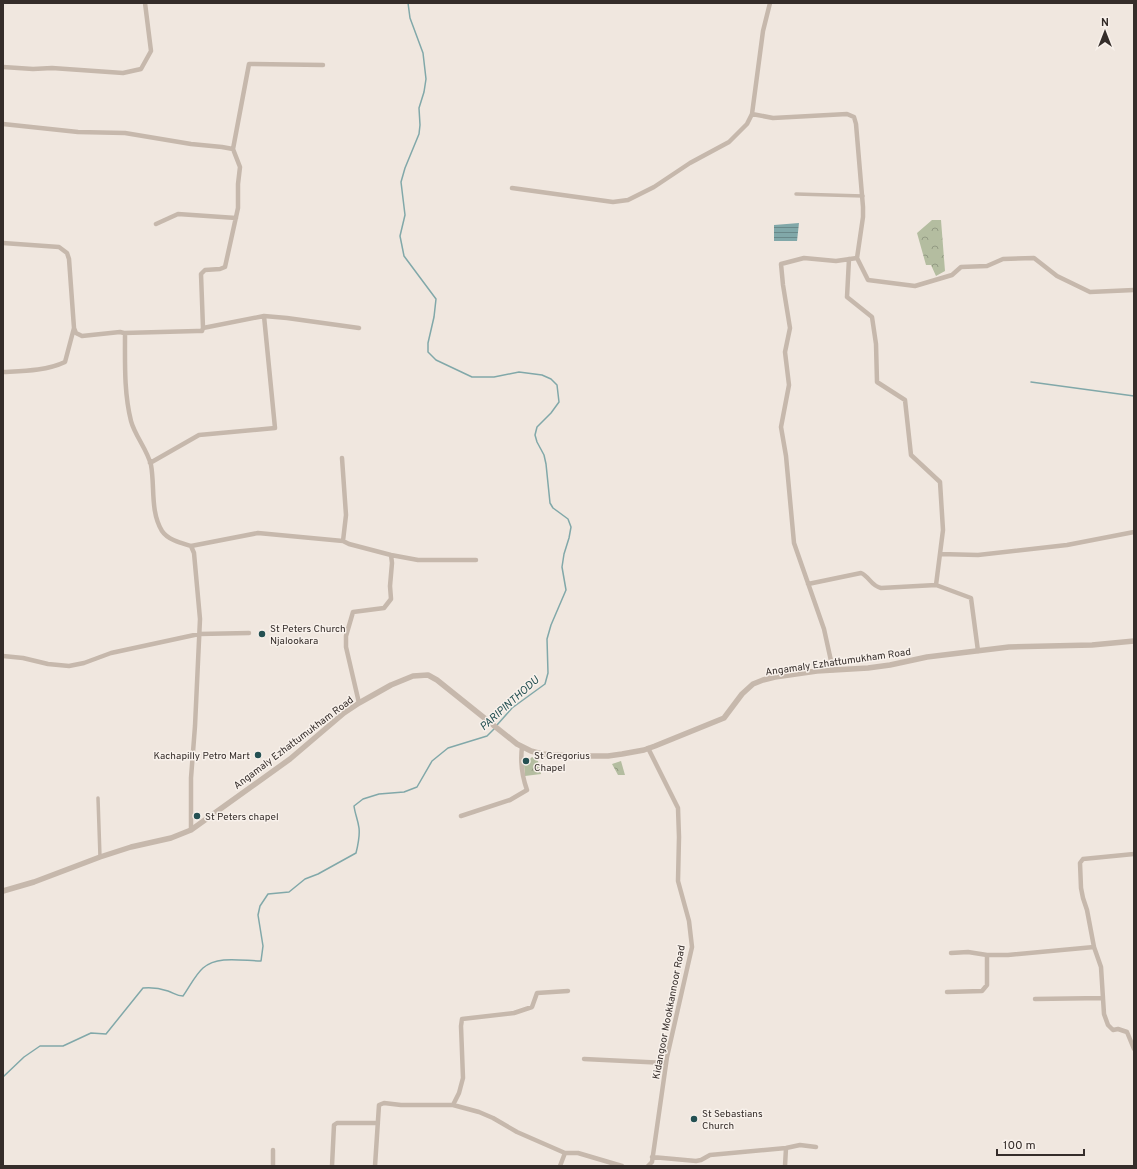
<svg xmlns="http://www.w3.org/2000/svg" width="1137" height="1169" viewBox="0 0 1137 1169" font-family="Overpass,sans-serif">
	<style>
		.park { fill: url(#park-crowns) }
		.water { fill: url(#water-rules) }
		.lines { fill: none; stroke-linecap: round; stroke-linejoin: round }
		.stream { stroke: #81a8a9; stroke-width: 1.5 }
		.pedestrian { stroke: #c6b8ac; stroke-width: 3.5 }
		.minor { stroke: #c6b8ac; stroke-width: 4.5 }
		.tertiary { stroke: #c6b8ac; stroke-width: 5.5 }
		.poi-dot { fill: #245052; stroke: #f8f1eb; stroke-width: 1.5 }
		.labels { text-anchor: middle; stroke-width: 3; stroke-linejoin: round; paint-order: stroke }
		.poi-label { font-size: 10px; fill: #352d2a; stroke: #f8f1eb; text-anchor: start }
		.street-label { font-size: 10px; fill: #352d2a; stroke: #f8f1eb }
		.water-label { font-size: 11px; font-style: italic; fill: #245052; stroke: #f8f1eb }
	</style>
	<defs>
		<pattern id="park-crowns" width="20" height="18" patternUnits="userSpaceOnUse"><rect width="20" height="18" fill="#b4bda0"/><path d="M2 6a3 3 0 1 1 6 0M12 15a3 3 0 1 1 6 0" fill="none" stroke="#939a83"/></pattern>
		<pattern id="water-rules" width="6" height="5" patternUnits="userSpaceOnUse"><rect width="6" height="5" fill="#81a8a9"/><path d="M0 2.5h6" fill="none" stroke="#6a898a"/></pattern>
	</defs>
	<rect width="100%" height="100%" fill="#f0e7df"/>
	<path class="park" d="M932 220H941L945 271 936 276 931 265H926L917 233Z
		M532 757 538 761 541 774 525 776 524 765Z
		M621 761 625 775H618L612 764Z"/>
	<path class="water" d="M799 223 797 241H774V225Z"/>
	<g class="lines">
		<path class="stream" d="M408 3 410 18 423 53 426 79 424 92 419 108 420 125 419 134 405 168 401 182 405 215 400 236 404 256 436 299 434 317 428 343V352L436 360 472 377H494L519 372 542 375 551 379 557 385 559 402 551 413 537 427 535 435 537 442 544 455 546 464 550 503 553 508 568 519 571 527 569 538 564 554 562 567 566 590 551 625 547 639 548 673 545 684 512 708 497 725
			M1031 382 1134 396
			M3 1077 24 1057 40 1046H63L91 1033 106 1034 143 988C152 987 159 988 168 991 174 993 177 996 183 996 189 988 195 975 203 968 218 955 243 961 261 961L263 946 258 915 260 906 268 894 289 892 305 879 318 874 356 853C358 845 360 836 359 828 358 820 355 814 354 806L363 799 379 794 404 792 417 787 432 761 448 748 487 736 495 728"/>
		<path class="pedestrian" d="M796 194 863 196
			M98 798 100 857"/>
		<path class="minor" d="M3 67 33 69 52 68 123 73 141 69 151 51 145 3
			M752 114 773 118 847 114 854 117 856 124 863 207V217L857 258 836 261 804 258 781 264 783 285 790 328 785 352 789 385 781 427 786 456 794 543 824 629 833 670
			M3 124 78 132 125 133 191 144 222 147 233 149 240 167 238 184V208L225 267 220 269 205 270 201 274 203 328 202 331H197L124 333
			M233 149 249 64 323 65
			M512 188 613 202 628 200 654 187 690 163 729 142 747 124 752 114 763 31 770 3
			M156 224 178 214 236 218
			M3 243 59 247 67 253 69 259 74 328 76 333 82 336 120 332 124 333 125 335C125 364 124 393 131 421 135 436 147 449 151 465 155 487 150 511 162 531 168 540 181 543 191 546L194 553 200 619 195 726 191 778V830
			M857 258 868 280 915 286 952 275 961 267 987 266 1003 259 1034 258 1057 276 1090 292 1134 290
			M849 259 847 297 872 317 876 344 877 382 905 400 911 455 940 482 943 530 936 585 971 598 978 651
			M203 328 264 316 287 318 359 328
			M3 372C23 371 46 371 65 362L74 328
			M342 458 346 515 343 541
			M150 463 199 435 275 428 264 316
			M191 546 258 533 343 541 349 544 391 555 418 560H476
			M940 554 978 555 1067 545 1134 532
			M808 584 861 573C869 576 871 586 881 588L936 585
			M3 656 23 658 48 664 69 666 84 663 111 653 199 634 249 633
			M359 703 346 647V636L353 612 384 608 391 599 390 586 392 563 391 555
			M461 816 510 800 527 790C522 776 520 763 522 747
			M1134 854 1083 859 1080 863 1081 888 1083 898 1087 910 1094 947 1101 967 1104 1014 1108 1025 1113 1030 1118 1029 1127 1032 1134 1049
			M951 953 968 952 987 955H1008L1094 947
			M947 992 982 991 987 985V955
			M1035 999 1103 998
			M584 1059 666 1063
			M453 1105 459 1093 463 1078 461 1026 462 1019 514 1013 532 1007 537 993 568 991
			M273 1150V1166
			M652 1157 696 1161 701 1160 710 1155 786 1148 800 1145 816 1147
			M332 1166 334 1125 337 1123H378
			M375 1166 379 1105 384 1103 401 1105H453L479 1112 493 1118 517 1132 565 1153
			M560 1166 565 1153H578L622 1166
			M648 1166 652 1162 667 1057 692 947 689 921 678 881 679 837 678 808 648 748
			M785 1166 786 1148"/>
		<path class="tertiary" d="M3 891 34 882 100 857 131 847 171 838 191 830 290 759 344 713 359 703 391 685 413 676 428 675 437 680 517 744 531 751 542 754 570 756H608L622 754 644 750 655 746 724 718 742 694 753 684 763 680 775 677 817 671 868 668 890 665 927 657 1009 647 1092 645 1134 641"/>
	</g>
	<g class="poi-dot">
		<circle cx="262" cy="634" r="4"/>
		<circle cx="258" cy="755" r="4"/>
		<circle cx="526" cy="761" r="4"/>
		<circle cx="197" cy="816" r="4"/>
		<circle cx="694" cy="1119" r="4"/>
	</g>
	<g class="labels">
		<g class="poi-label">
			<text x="270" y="632">St Peters Church<tspan x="270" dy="12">Njalookara</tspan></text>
			<text x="250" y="759" text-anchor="end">Kachapilly Petro Mart</text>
			<text x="534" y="759">St Gregorius<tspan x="534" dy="12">Chapel</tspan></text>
			<text x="205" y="820">St Peters chapel</text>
			<text x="702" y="1117">St Sebastians<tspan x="702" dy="12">Church</tspan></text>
		</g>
		<g class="street-label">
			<text transform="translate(838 661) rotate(-8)" y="4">Angamaly Ezhattumukham Road</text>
			<text transform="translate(293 742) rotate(-37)" y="4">Angamaly Ezhattumukham Road</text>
			<text transform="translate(668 1012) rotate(-79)" y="4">Kidangoor Mookkannoor Road</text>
		</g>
		<g class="water-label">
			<text transform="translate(509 703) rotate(-42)" y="4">PARIPINTHODU</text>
		</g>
	</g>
	<rect width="1137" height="1169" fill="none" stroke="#352d2a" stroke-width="8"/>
	<g transform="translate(1105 32)" stroke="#f8f1eb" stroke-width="3" paint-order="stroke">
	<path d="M0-3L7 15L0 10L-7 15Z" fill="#352d2a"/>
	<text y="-6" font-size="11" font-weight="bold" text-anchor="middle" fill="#352d2a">N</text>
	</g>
	<path d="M997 1149v6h87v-6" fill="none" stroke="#352d2a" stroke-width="2"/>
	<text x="1003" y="1149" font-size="12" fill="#352d2a" stroke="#f8f1eb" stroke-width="3" paint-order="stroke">100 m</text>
</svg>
